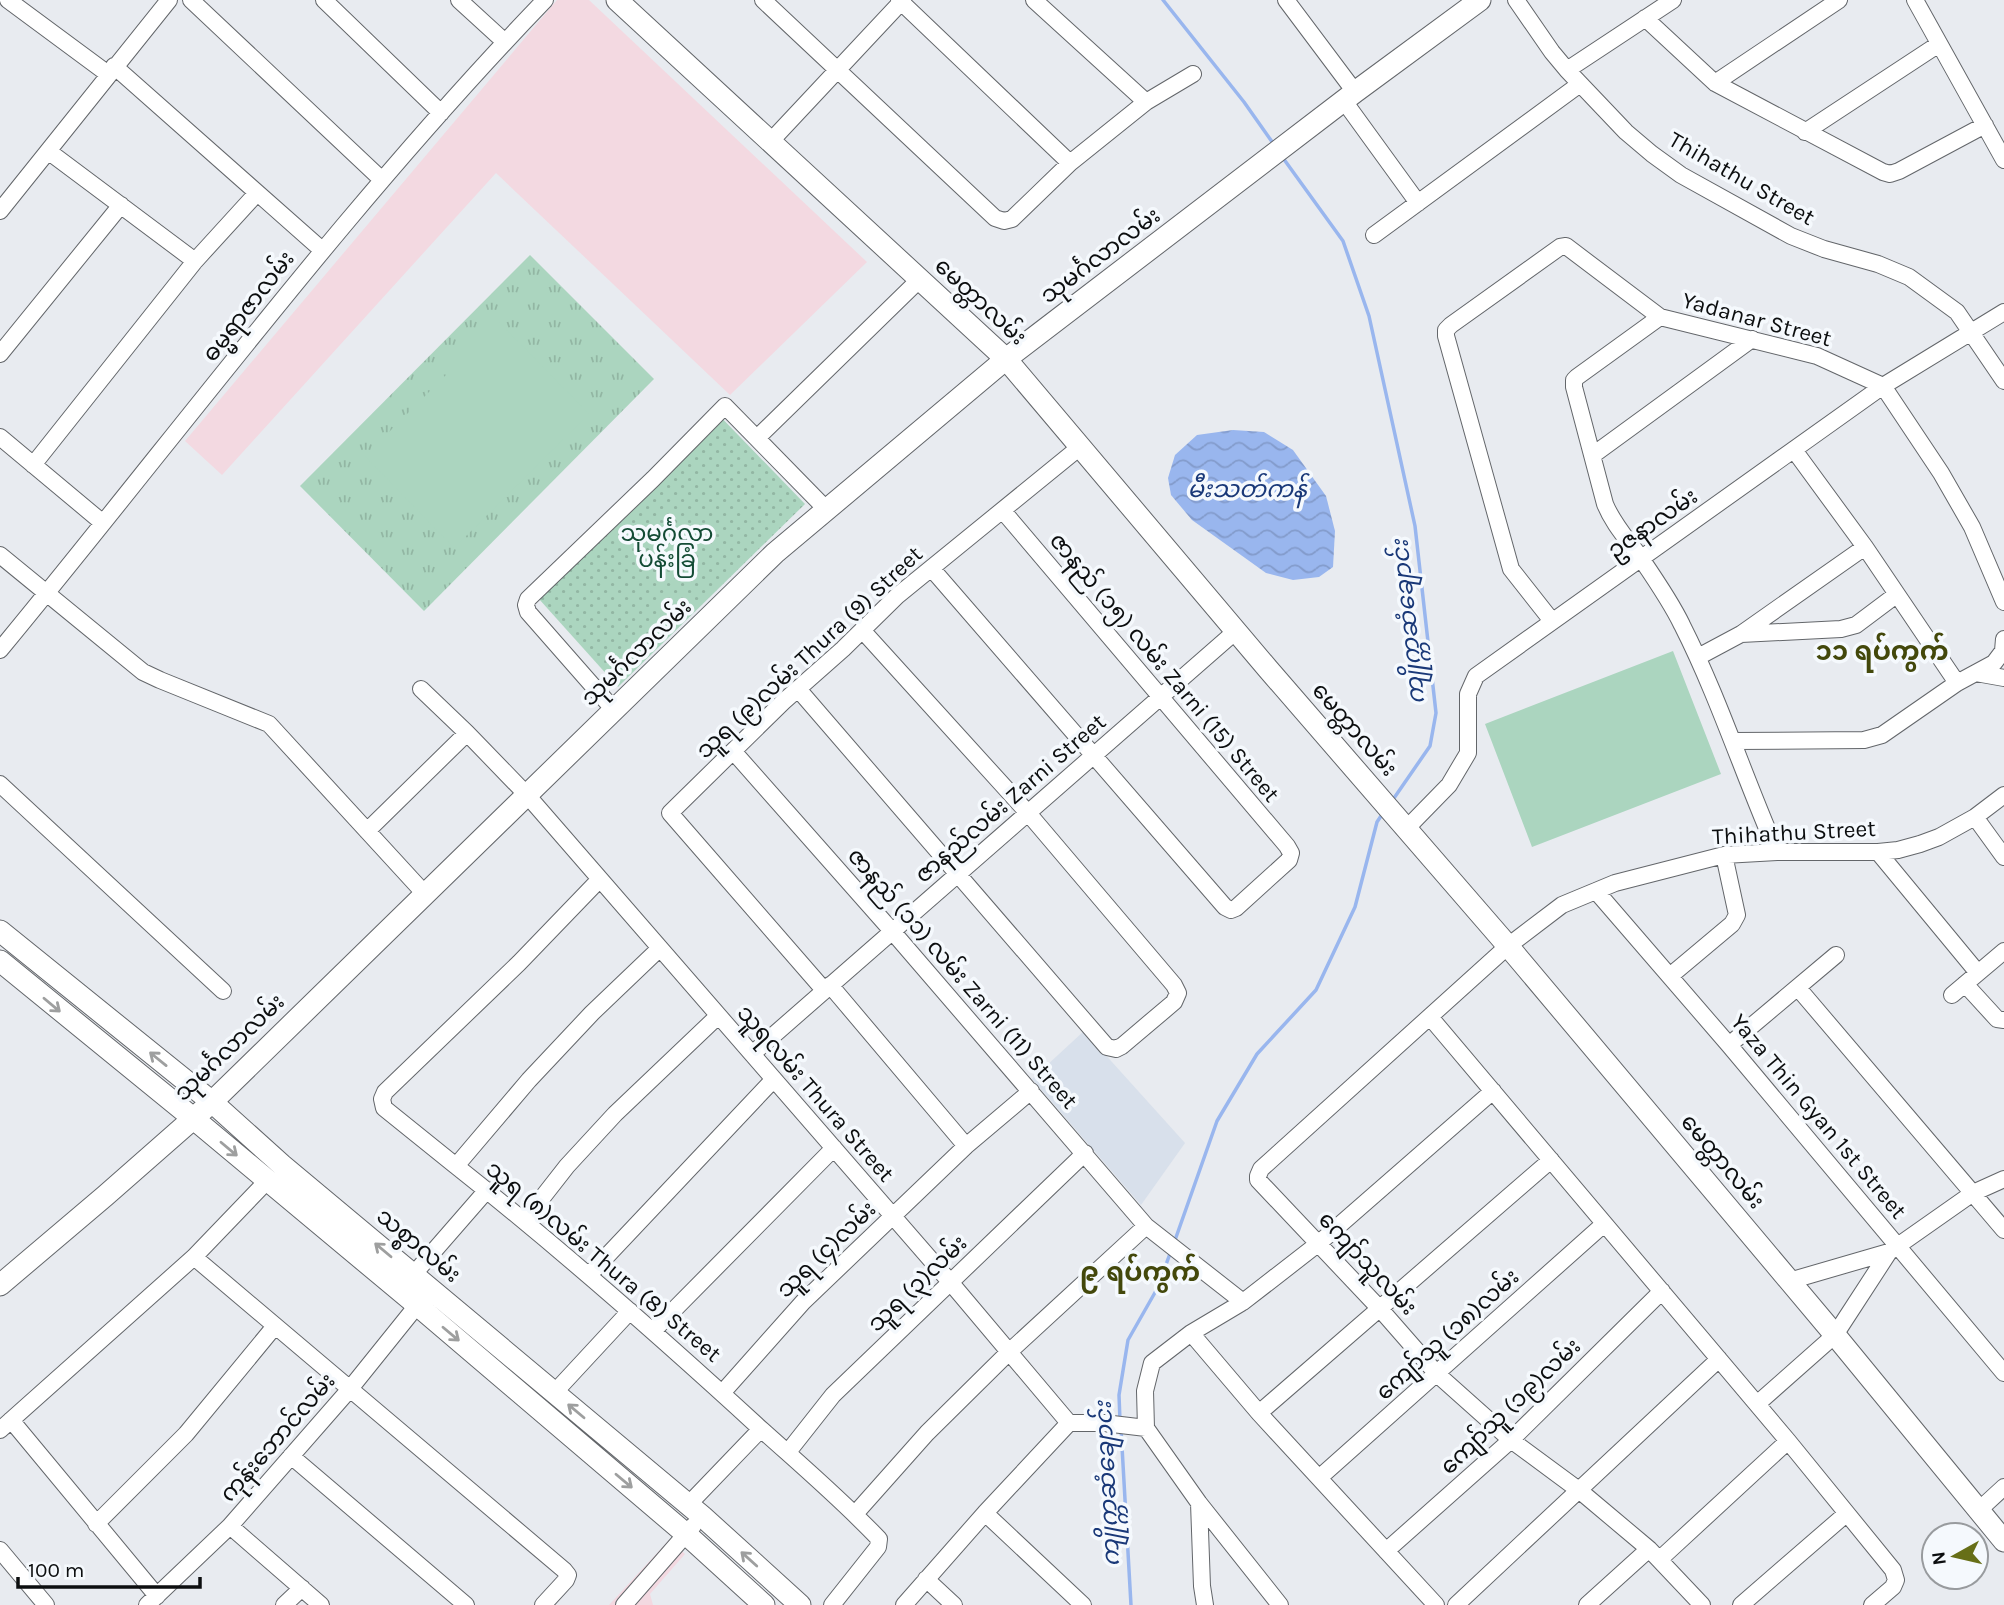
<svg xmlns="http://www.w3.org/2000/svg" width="2004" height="1605" viewBox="0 0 2004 1605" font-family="Karla,'Noto Sans Myanmar',sans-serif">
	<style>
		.commercial { fill: #f3d9e1 }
		.built { fill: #d8e0eb }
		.grass { fill: url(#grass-tufts) }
		.park { fill: url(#park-dots) }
		.pitch { fill: #abd5bf }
		.water { fill: url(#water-waves) }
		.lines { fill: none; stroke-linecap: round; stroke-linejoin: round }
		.stream { stroke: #99b6ee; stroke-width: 3.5 }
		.minor-casing { stroke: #63666a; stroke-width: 18 }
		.major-casing { stroke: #63666a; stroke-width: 23 }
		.minor { stroke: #fff; stroke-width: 16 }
		.major { stroke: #fff; stroke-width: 21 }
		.oneway { stroke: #9e9f9f }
		.labels { text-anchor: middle; stroke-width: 7; stroke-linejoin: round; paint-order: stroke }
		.street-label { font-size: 23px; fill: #0c0e0f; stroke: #f5f9fd }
		.park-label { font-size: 23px; fill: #134b34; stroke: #f5f9fd }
		.water-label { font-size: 24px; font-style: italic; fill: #193878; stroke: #f5f9fd }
		.quarter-label { font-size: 26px; font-weight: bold; fill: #43480b; stroke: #f5f9fd }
	</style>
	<defs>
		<pattern id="grass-tufts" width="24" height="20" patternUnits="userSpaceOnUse" patternTransform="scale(1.75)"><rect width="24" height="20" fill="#abd5bf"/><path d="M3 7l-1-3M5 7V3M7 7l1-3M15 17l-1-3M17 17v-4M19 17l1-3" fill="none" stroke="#92b6a3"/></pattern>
		<pattern id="park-dots" width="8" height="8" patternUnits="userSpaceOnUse" patternTransform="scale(1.75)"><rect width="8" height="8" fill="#abd5bf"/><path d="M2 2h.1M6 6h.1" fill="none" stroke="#92b6a3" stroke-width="1.8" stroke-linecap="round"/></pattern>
		<pattern id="water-waves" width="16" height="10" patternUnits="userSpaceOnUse" patternTransform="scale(1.75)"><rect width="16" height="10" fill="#99b6ee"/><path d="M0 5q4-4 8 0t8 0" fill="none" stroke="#839bcb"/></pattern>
	</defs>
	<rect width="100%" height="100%" fill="#e8ebf0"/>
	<path class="commercial" d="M557 0H589L867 262 730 395 496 173 222 475 185 441Z
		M669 1540 685 1554 650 1594 653 1605H609Z"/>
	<path class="built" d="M1084 1031 1185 1143 1141 1205 1032 1079Z"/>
	<path class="grass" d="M530 255 654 379 424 611 300 486Z"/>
	<path class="park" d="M712 408 805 504 618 687 530 589Z"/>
	<path class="pitch" d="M499 322 589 414 454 548 365 456Z
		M1673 651 1721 774 1532 847 1485 724Z"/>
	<path class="water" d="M1233 430 1264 432 1293 450 1326 496 1335 531 1333 567 1319 577 1293 580 1266 573 1192 520 1171 495 1168 478 1175 455 1197 435Z"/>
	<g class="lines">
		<path class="stream" d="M1163 0 1244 102 1275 146
			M1283 158 1343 241 1369 316 1415 526 1436 713 1430 746 1392 801
			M1174 1243 1217 1121 1257 1054 1316 990 1355 907 1377 822 1383 813
			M1120 1421 1119 1395 1128 1340 1157 1289 1171 1251
			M1121 1429 1131 1605"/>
		<defs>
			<path id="minor" d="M8 0 108 74
				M191 0 381 179
				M324 0 441 113
				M459 0 505 42
				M763 0 995 218 1004 221 1012 219 1070 163 1146 102 1193 74
				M899 0 1070 163
				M1034 0 1146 102
				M1286 0 1355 92
				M1516 0 1552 52 1567 70 1626 132 1652 154 1681 175 1791 236 1824 249 1878 264 1909 277 1957 312 2004 381
				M1915 0 2004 160
				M1645 18 1715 83 1883 172 1890 174 1899 171 1985 125
				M114 66 322 250
				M1567 70 1673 0
				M1715 83 1839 0
				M1344 101 1418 203
				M1805 132 1939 44
				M770 142 903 0
				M48 151 195 261
				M0 211 169 0
				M1374 235 1580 84
				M1660 317 1577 377 1574 380V387L1605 504C1613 524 1628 540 1640 557 1655 579 1671 602 1682 625 1719 698 1744 777 1777 852
				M0 354 121 205
				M0 437 103 523
				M757 438 920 279
				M1794 450 1865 547 1957 683
				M1593 455 1752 339
				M33 465 195 261 257 193
				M0 555 143 672 160 680 269 724 425 894
				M932 569 1225 907 1231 910 1236 908 1289 860 1291 853 1287 846 1003 511
				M1552 621 1511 569 1446 336V330L1451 325 1560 247 1566 246 1660 317 1817 356 1883 386 1941 473 1972 527 2004 602
				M1741 634 1841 629 1856 625 1896 595
				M0 650C180 432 348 204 545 0
				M1698 657 1741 634 1865 547
				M1976 673 2004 678
				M421 689 467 733 527 795 951 1283 1069 1423H1104L1146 1428 1199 1503 1280 1605
				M798 689 1107 1047 1116 1049 1122 1046 1174 1002 1178 993 1174 985 1028 813 862 630
				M614 710 528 612 526 605 528 599 653 479 725 406 827 510
				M1733 741 1864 740 1882 735 1957 683 1994 663 2003 651 2004 639
				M733 751 892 931 1146 1226 1243 1302
				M0 784 223 991
				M1975 817 2004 857
				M1406 829 1449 785 1468 753V694L1476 676 1883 386 2004 312
				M367 831 467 733
				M1878 852 1978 973
				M1596 891 1729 1045 2004 1373
				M659 949 592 1013 529 1080 456 1166C562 1250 663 1339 762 1430 802 1466 842 1500 879 1539L878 1547 832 1605
				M1670 976 1732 924 1737 915 1724 855
				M1965 984 1997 1019 2004 1020
				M830 985 966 1146
				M1798 988 2004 1230
				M824 990 670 813 783 702 843 649 897 596 1080 447
				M1952 995 2004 951
				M1430 1017 1788 1441 1893 1570 1896 1580 1893 1587 1872 1605
				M1729 1045 1836 955
				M752 1054 1236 631
				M456 1166 384 1108 382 1099 385 1092 519 963 599 880
				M524 1221 567 1166 615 1114 718 1016
				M194 1257 564 1570 568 1575 566 1580 543 1605
				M413 1275 487 1190
				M589 1275 773 1080
				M1789 1281 1889 1252 1973 1193 2004 1179
				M653 1331 834 1148
				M1191 1333 1259 1413 1436 1605
				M723 1392 803 1302 966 1146 1031 1091
				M554 1393 630 1311
				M1757 1404 1835 1335 1889 1252
				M1259 1413 1551 1160
				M11 1420 157 1596
				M1146 1428 1145 1391 1152 1363 1191 1333 1243 1302 1319 1243 1493 1091
				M0 1430 194 1257 267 1181
				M788 1452 833 1395 1085 1153
				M291 1456 466 1605
				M1319 1478 1604 1224
				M1199 1503 1202 1586 1205 1605
				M688 1505 761 1429
				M1979 1510 2004 1487
				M985 1513 1083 1605
				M855 1514 927 1433 1009 1352 1146 1226
				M96 1524 186 1434 275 1326
				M230 1526 321 1605
				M0 1550 46 1605
				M1386 1551 1511 1440 1662 1291
				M1660 1559 1788 1441
				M926 1579 954 1605
				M147 1605 230 1526 349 1390 423 1298
				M284 1605 302 1588
				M624 1605 693 1526
				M904 1605 985 1513 1069 1423
				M1456 1605 1719 1359
				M1587 1605 1649 1549
				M1702 1605 1649 1549 1580 1491 1511 1440 1437 1374 1381 1310 1258 1180V1176L1261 1169 1508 946 1562 905 1615 883 1724 855 1777 852H1878L1898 850 1920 844 1939 837 1975 817 2004 795
				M1741 1605 1846 1514"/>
			<path id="major" d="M617 0 1006 359 1268 669 1508 946 1835 1335 2004 1541
				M0 931 212 1102 282 1165 702 1516 800 1605
				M0 961 194 1119 417 1305 686 1534 764 1605
				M0 1285 105 1196 212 1102 775 553 1006 359 1355 92 1480 0"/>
		</defs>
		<use href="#minor" class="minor-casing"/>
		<use href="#major" class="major-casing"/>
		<use href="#minor" class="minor"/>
		<use href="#major" class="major"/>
	</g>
	<defs><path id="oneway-shaft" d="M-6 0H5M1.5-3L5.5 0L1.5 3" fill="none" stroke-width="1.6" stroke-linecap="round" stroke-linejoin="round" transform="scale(1.75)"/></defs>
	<g class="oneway">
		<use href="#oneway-shaft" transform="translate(52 1005) rotate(40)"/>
		<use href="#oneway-shaft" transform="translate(158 1059) rotate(-141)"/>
		<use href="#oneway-shaft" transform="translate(229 1149) rotate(40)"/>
		<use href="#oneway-shaft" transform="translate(383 1250) rotate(-140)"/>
		<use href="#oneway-shaft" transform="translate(451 1334) rotate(40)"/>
		<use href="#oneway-shaft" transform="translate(576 1411) rotate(-140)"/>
		<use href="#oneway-shaft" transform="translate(624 1481) rotate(40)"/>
		<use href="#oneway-shaft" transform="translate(749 1559) rotate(-138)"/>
	</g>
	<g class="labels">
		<g class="street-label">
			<text transform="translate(1742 178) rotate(30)" y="8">Thihathu Street</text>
			<text transform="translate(1100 255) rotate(-37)" y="8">သုမင်္ဂလာလမ်း</text>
			<text transform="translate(981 301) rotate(43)" y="8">မေတ္တာလမ်း</text>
			<text transform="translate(248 306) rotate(-52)" y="8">ဓမ္မရာဇာလမ်း</text>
			<text transform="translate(1757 319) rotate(15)" y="8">Yadanar Street</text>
			<text transform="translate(1652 523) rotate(-35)" y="8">ဥဇနာလမ်း</text>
			<text transform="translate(636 652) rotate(-44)" y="8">သုမင်္ဂလာလမ်း</text>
			<text transform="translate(809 652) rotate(-43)" y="8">သူရ (၉)လမ်း Thura (9) Street</text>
			<text transform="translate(1165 667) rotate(50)" y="8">ဇာနည် (၁၅) လမ်း Zarni (15) Street</text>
			<text transform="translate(1355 729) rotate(49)" y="8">မေတ္တာလမ်း</text>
			<text transform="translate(1010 798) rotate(-41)" y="8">ဇာနည်လမ်း Zarni Street</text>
			<text transform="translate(1794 832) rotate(-3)" y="8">Thihathu Street</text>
			<text transform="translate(963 978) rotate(49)" y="8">ဇာနည် (၁၁) လမ်း Zarni (11) Street</text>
			<text transform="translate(229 1047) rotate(-44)" y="8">သုမင်္ဂလာလမ်း</text>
			<text transform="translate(816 1093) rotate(49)" y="8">သူရလမ်း Thura Street</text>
			<text transform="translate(1819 1116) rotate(50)" y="8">Yaza Thin Gyan 1st Street</text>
			<text transform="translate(1723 1161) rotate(50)" y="8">မေတ္တာလမ်း</text>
			<text transform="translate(419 1245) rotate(40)" y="8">သစ္စာလမ်း</text>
			<text transform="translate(826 1249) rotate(-44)" y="8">သူရ (၄)လမ်း</text>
			<text transform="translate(604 1261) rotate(40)" y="8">သူရ (၈)လမ်း Thura (8) Street</text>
			<text transform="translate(1368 1263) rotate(47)" y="8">ကျော်သူလမ်း</text>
			<text transform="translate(917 1283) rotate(-44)" y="8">သူရ (၃)လမ်း</text>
			<text transform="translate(1447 1334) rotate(-42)" y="8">ကျော်သူ (၁၈)လမ်း</text>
			<text transform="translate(1510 1406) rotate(-44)" y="8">ကျော်သူ (၁၉)လမ်း</text>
			<text transform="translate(277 1437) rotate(-49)" y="8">ကုန်းဘောင်လမ်း</text>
		</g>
		<g class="park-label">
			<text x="667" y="541">သုမင်္ဂလာ<tspan x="667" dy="26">ပန်းခြံ</tspan></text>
		</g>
		<g class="water-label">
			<text x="1247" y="497">မီးသတ်ကန်</text>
			<text transform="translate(1408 622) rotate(-96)" y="8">ကျိုက္ကဆံချောင်း</text>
			<text transform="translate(1107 1484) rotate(-93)" y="8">ကျိုက္ကဆံချောင်း</text>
		</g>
		<g class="quarter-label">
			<text x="1882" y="660">၁၁ ရပ်ကွက်</text>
			<text x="1140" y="1281">၉ ရပ်ကွက်</text>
		</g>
	</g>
	<g transform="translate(1955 1556) rotate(262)"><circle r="33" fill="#f5f9fd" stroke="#989b9e" stroke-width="2"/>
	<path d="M0-5L12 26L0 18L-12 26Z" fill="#676f17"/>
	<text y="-10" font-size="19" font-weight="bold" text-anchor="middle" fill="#0c0e0f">N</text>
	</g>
	<path d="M18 1577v10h182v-10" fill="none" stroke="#0c0e0f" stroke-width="3.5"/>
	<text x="28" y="1577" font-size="21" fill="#0c0e0f" stroke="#f5f9fd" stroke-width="5" paint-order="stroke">100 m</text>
</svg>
